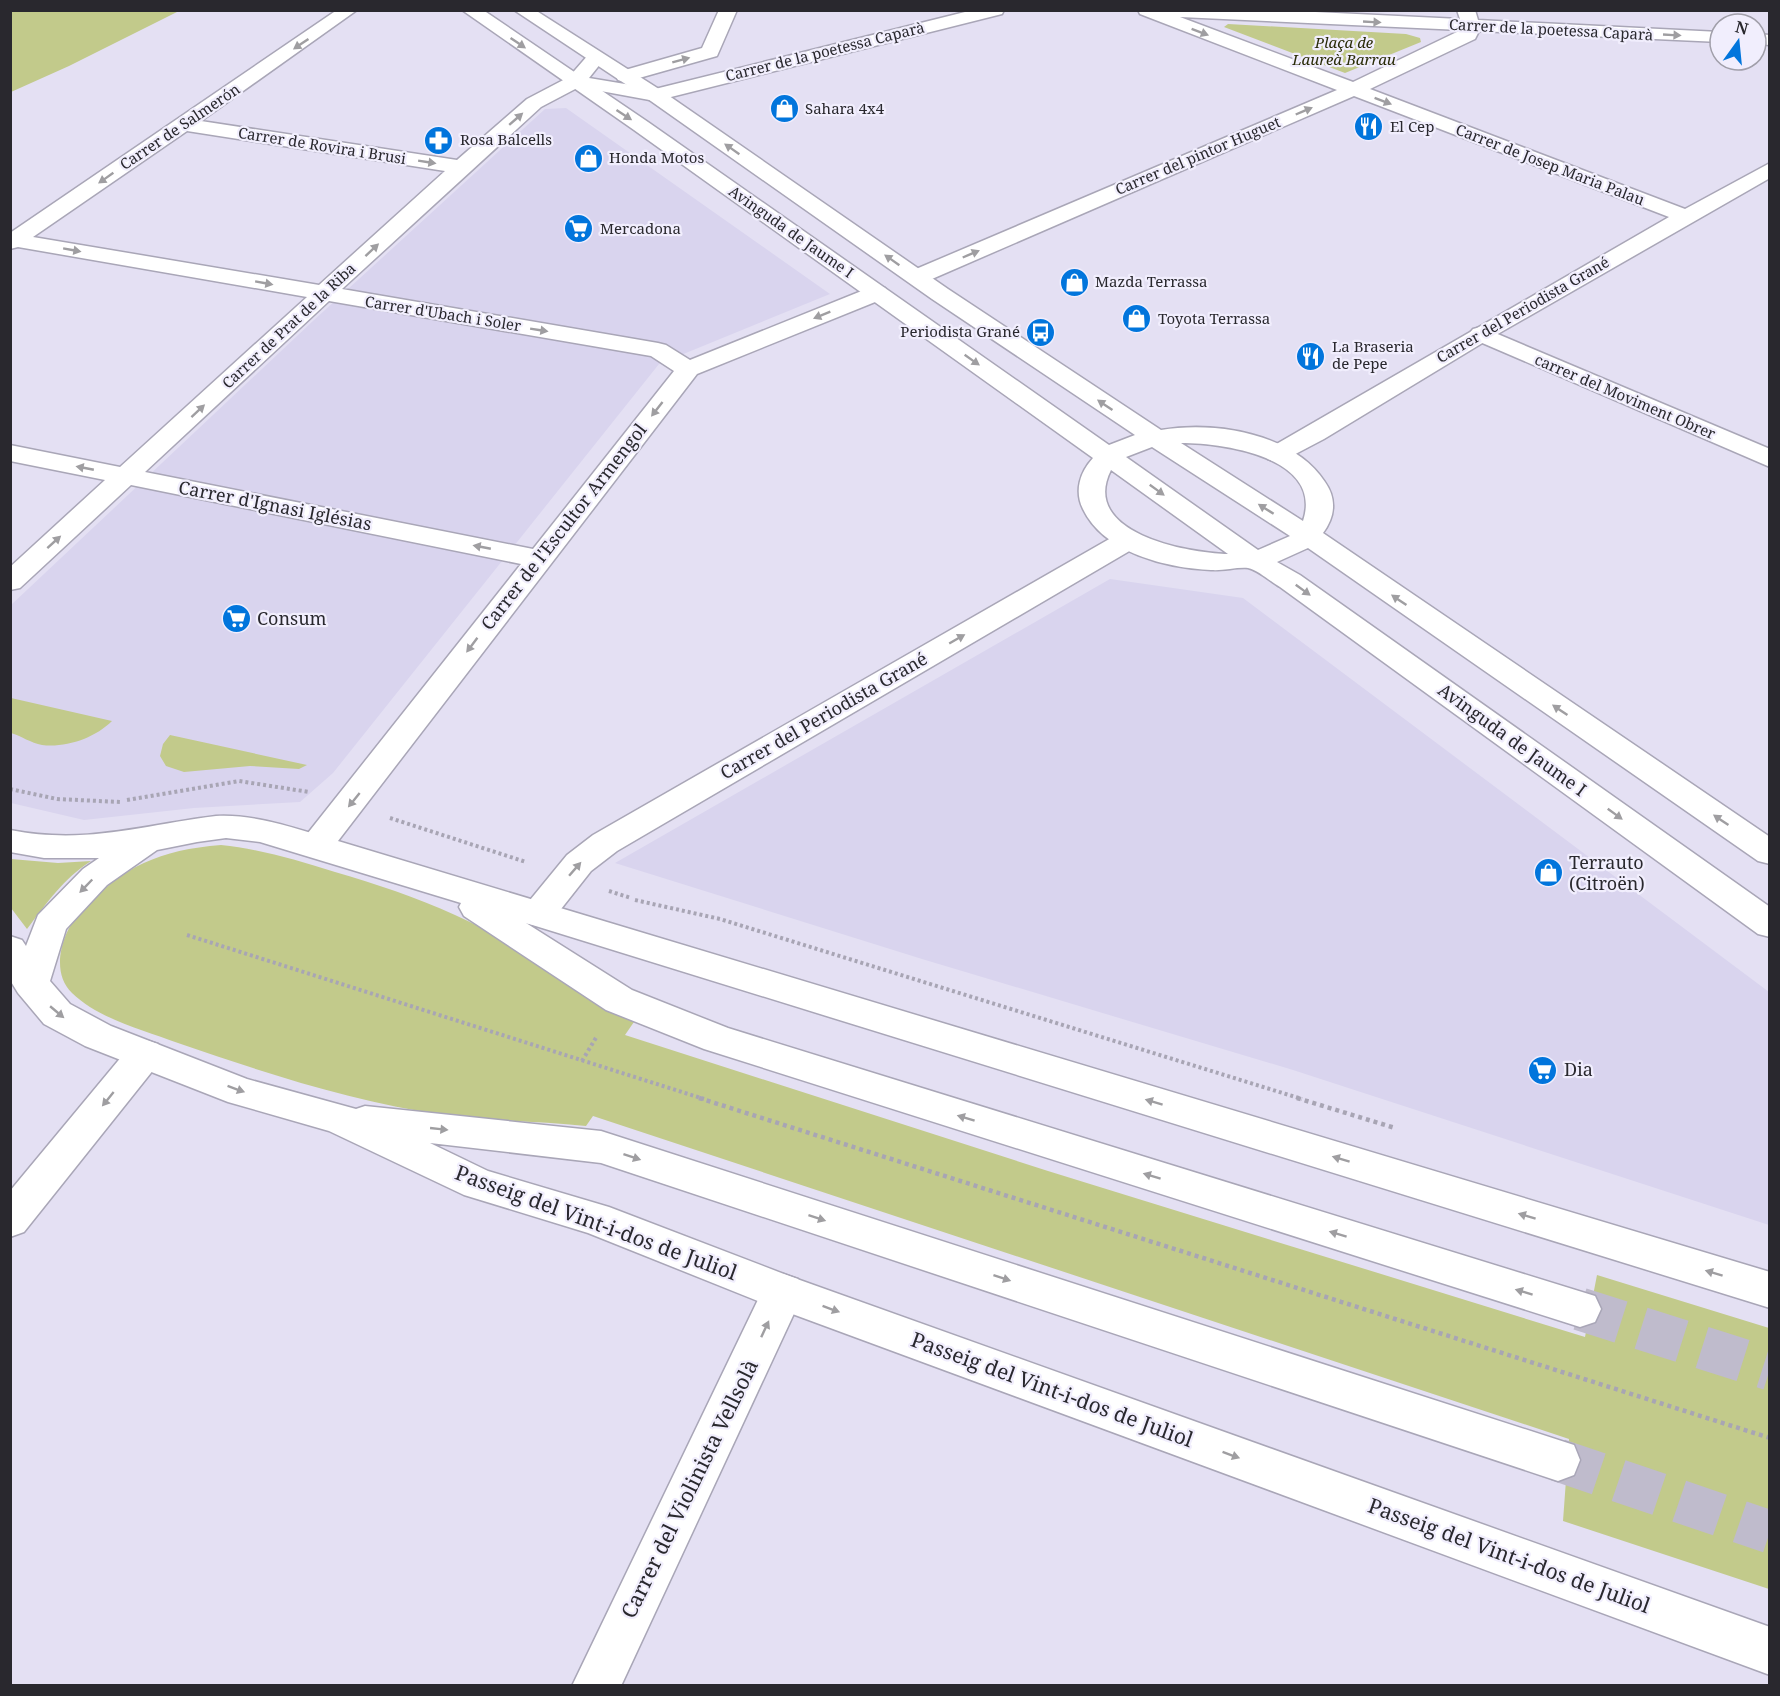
<svg xmlns="http://www.w3.org/2000/svg" width="1780" height="1696" viewBox="0 0 1780 1696" font-family="'Noto Serif',serif">
	<style>
		.built { fill: #d9d4ee }
		.green { fill: #c2ca8b }
		.lines { fill: none; stroke-linecap: round; stroke-linejoin: round }
		.tertiary-tunnel { stroke: #bfbbcc; stroke-width: 43; stroke-dasharray: 43 21; stroke-linecap: butt }
		.pedestrian-casing { stroke: #a9a6b7; stroke-width: 3 }
		.minor-casing { stroke: #a9a6b7; stroke-width: 3 }
		.tertiary-casing { stroke: #a9a6b7; stroke-width: 3 }
		.path-far1 { stroke: #a8a5b4; stroke-width: 4; stroke-dasharray: 3 3; stroke-linecap: butt }
		.path { stroke: #a8a5b4; stroke-width: 4.5; stroke-dasharray: 4 4; stroke-linecap: butt }
		.pedestrian { fill: #fff; fill-rule: evenodd }
		.minor { fill: #fff; fill-rule: evenodd }
		.tertiary { fill: #fff; fill-rule: evenodd }
		.oneway { fill: #9f9ea1 }
		.labels { text-anchor: middle; stroke-width: 4.5; stroke-linejoin: round; paint-order: stroke }
		.far-street-label { font-size: 15px; fill: #29282e; stroke: #f1eefd }
		.far-park-label { font-size: 15px; font-style: italic; fill: #2a2c08; stroke: #f1eefd }
		.far-poi-label { font-size: 15px; fill: #29282e; stroke: #f1eefd; text-anchor: start }
		.street-label { font-size: 18px; fill: #29282e; stroke: #f1eefd }
		.poi-label { font-size: 18px; fill: #29282e; stroke: #f1eefd; text-anchor: start }
		.near-street-label { font-size: 21px; fill: #29282e; stroke: #f1eefd }
	</style>
	<rect width="100%" height="100%" fill="#e4e0f3"/>
	<path class="built" d="M566 108 830 294 659 364 333 773 300 802 194 808 84 820 11 803V605L313 321 545 109Z
		M1110 579 1243 598 1769 992V1225L1293 1070 922 959 615 863Z"/>
	<path class="green" d="M11 10H179V11L69 66 11 92Z
		M1228 24 1406 34 1420 38 1421 42 1345 73 1224 27Z
		M11 698 112 721C95 738 66 748 42 745 31 743 21 736 11 733Z
		M170 735 307 765 299 769 250 766 184 772 166 766 160 756 163 744Z
		M221 845C260 849 297 860 335 872 376 884 416 897 455 915 518 943 577 983 636 1019L625 1035 1048 1171 1585 1337 1597 1275 1769 1328V1589L1563 1521 1569 1439 593 1116 586 1126C539 1121 491 1121 445 1115 353 1102 265 1073 178 1043 143 1030 99 1019 72 993 49 971 63 930 81 911 123 866 160 850 221 845Z
		M11 859 58 863 91 861C63 879 47 903 27 929L11 908Z"/>
	<g class="lines">
		<path class="tertiary-tunnel" d="M1580 1309 1770 1369
			M1558 1460 1770 1532"/>
		<defs>
			<path id="pedestrian" d="M1481 327 1770 449V467L1473 339 1469 334 1473 329Z"/>
			<path id="minor" d="M337 10H357L201 121 457 160 527 99 569 77 589 54H603L605 58 589 78 655 89 973 10H1004L1002 14 655 101 579 87 541 107 342 289 658 343 666 345 690 360 869 288 877 286 885 288 888 293 885 298 697 374 328 854 316 857 304 854 300 846 304 838 521 564 131 485 20 588 10 590V567L105 480 10 461V445L120 467 307 297 18 247 10 249V233ZM187 131 445 171 319 285 33 237ZM329 301 651 356 674 371 533 549 145 472Z
				M719 10H737L717 56 625 82 618 80 616 76 618 72 702 48Z
				M1138 10H1274L1460 19 1457 10H1475L1478 20 1720 32V42L1479 31 1475 39 1370 89 1685 209 1770 163V178L1489 339 1324 439 1286 459 1277 462 1268 459 1264 454 1268 449 1669 217 1354 96 925 282 917 284 909 282 906 277 909 272 1337 90 1140 14ZM1180 17 1461 30 1353 82Z
				M1756 34 1770 35V45L1756 44Z
				M1128 532 1138 534 1142 540 1138 546 617 851 591 871 550 923 538 926 526 923 521 914 526 905 567 855 593 835 1118 534Z
				M145 1040 158 1044 163 1054 158 1064 24 1232 10 1237V1191L132 1044Z
				M783 1274 798 1279 804 1292 621 1686H572L768 1279Z"/>
			<path id="tertiary" d="M462 10H483L648 122 1109 445 1135 435 932 299 648 99 514 10H535L662 91 948 289 1161 430C1215 421 1293 433 1325 482 1337 499 1335 517 1323 533L1770 837V864L1758 861 1308 548 1277 562 1300 575 1770 907V937L1758 934 1280 587C1271 582 1258 570 1248 568 1237 567 1223 571 1211 570 1167 568 1104 553 1083 509 1074 491 1080 472 1093 458L634 130ZM1181 443C1223 443 1324 457 1303 521ZM1152 447 1290 536 1258 550 1126 457ZM1111 470 1228 554C1187 553 1079 533 1111 470Z
				M216 816C254 814 291 827 328 838L1770 1272V1308L526 923 632 990 728 1028 1595 1296 1601 1309 1595 1322 1580 1327 704 1049 606 1010 464 916 459 907 461 903 260 842 226 838 197 842 157 850 107 885 66 929 50 981 70 1004 111 1026 247 1079 356 1109 365 1106 601 1131 1574 1445 1580 1460 1574 1475 1558 1481 601 1163 430 1143 488 1171 609 1207 797 1279 1770 1627V1675L768 1305 588 1233 464 1195 329 1131 228 1102 85 1046 44 1024 18 993 10 980V936L22 940 26 946 38 915 83 869 99 858H44L10 852V830C86 845 143 825 216 816Z"/>
		</defs>
		<use href="#pedestrian" class="pedestrian-casing"/>
		<use href="#minor" class="minor-casing"/>
		<use href="#tertiary" class="tertiary-casing"/>
		<path class="path-far1" d="M10 789 57 799 120 802
			M127 800 239 781 309 792
			M390 818 526 862
			M609 891 631 898
			M635 900 720 919 1302 1099
			M187 935 704 1099
			M582 1061 597 1036"/>
		<path class="path" d="M699 1098 1770 1438
			M1297 1098 1395 1128"/>
		<use href="#pedestrian" class="pedestrian"/>
		<use href="#minor" class="minor"/>
		<use href="#tertiary" class="tertiary"/>
	</g>
	<defs><path id="oneway-solid" d="M-6-.8H1V-3.2L6.5 0L1 3.2V.8H-6Z" transform="scale(1.5)"/></defs>
	<g class="oneway">
		<use href="#oneway-solid" transform="translate(1372 22) rotate(3)"/>
		<use href="#oneway-solid" transform="translate(1200 32) rotate(21)"/>
		<use href="#oneway-solid" transform="translate(1672 35) rotate(3)"/>
		<use href="#oneway-solid" transform="translate(518 43) rotate(34)"/>
		<use href="#oneway-solid" transform="translate(301 44) rotate(146)"/>
		<use href="#oneway-solid" transform="translate(681 60) rotate(-15)"/>
		<use href="#oneway-solid" transform="translate(1383 101) rotate(21)"/>
		<use href="#oneway-solid" transform="translate(1304 111) rotate(-23)"/>
		<use href="#oneway-solid" transform="translate(624 115) rotate(33)"/>
		<use href="#oneway-solid" transform="translate(516 119) rotate(-41)"/>
		<use href="#oneway-solid" transform="translate(732 149) rotate(-145)"/>
		<use href="#oneway-solid" transform="translate(427 162) rotate(9)"/>
		<use href="#oneway-solid" transform="translate(106 178) rotate(145)"/>
		<use href="#oneway-solid" transform="translate(72 250) rotate(10)"/>
		<use href="#oneway-solid" transform="translate(372 250) rotate(-43)"/>
		<use href="#oneway-solid" transform="translate(971 254) rotate(-23)"/>
		<use href="#oneway-solid" transform="translate(892 260) rotate(-145)"/>
		<use href="#oneway-solid" transform="translate(264 283) rotate(10)"/>
		<use href="#oneway-solid" transform="translate(822 315) rotate(158)"/>
		<use href="#oneway-solid" transform="translate(539 330) rotate(9)"/>
		<use href="#oneway-solid" transform="translate(972 360) rotate(35)"/>
		<use href="#oneway-solid" transform="translate(1105 405) rotate(-146)"/>
		<use href="#oneway-solid" transform="translate(657 409) rotate(128)"/>
		<use href="#oneway-solid" transform="translate(198 411) rotate(-43)"/>
		<use href="#oneway-solid" transform="translate(85 468) rotate(-169)"/>
		<use href="#oneway-solid" transform="translate(1157 490) rotate(36)"/>
		<use href="#oneway-solid" transform="translate(1266 509) rotate(-148)"/>
		<use href="#oneway-solid" transform="translate(54 542) rotate(-42)"/>
		<use href="#oneway-solid" transform="translate(482 547) rotate(-169)"/>
		<use href="#oneway-solid" transform="translate(1303 590) rotate(36)"/>
		<use href="#oneway-solid" transform="translate(1399 600) rotate(-146)"/>
		<use href="#oneway-solid" transform="translate(957 639) rotate(-30)"/>
		<use href="#oneway-solid" transform="translate(472 645) rotate(127)"/>
		<use href="#oneway-solid" transform="translate(1560 710) rotate(-146)"/>
		<use href="#oneway-solid" transform="translate(354 800) rotate(129)"/>
		<use href="#oneway-solid" transform="translate(1615 814) rotate(36)"/>
		<use href="#oneway-solid" transform="translate(1721 820) rotate(-146)"/>
		<use href="#oneway-solid" transform="translate(575 869) rotate(-49)"/>
		<use href="#oneway-solid" transform="translate(86 886) rotate(134)"/>
		<use href="#oneway-solid" transform="translate(57 1012) rotate(40)"/>
		<use href="#oneway-solid" transform="translate(236 1089) rotate(20)"/>
		<use href="#oneway-solid" transform="translate(108 1099) rotate(129)"/>
		<use href="#oneway-solid" transform="translate(1154 1102) rotate(-163)"/>
		<use href="#oneway-solid" transform="translate(966 1118) rotate(-163)"/>
		<use href="#oneway-solid" transform="translate(439 1129) rotate(6)"/>
		<use href="#oneway-solid" transform="translate(632 1157) rotate(18)"/>
		<use href="#oneway-solid" transform="translate(1341 1159) rotate(-163)"/>
		<use href="#oneway-solid" transform="translate(1152 1176) rotate(-163)"/>
		<use href="#oneway-solid" transform="translate(1527 1216) rotate(-163)"/>
		<use href="#oneway-solid" transform="translate(817 1218) rotate(18)"/>
		<use href="#oneway-solid" transform="translate(1338 1234) rotate(-163)"/>
		<use href="#oneway-solid" transform="translate(1714 1273) rotate(-163)"/>
		<use href="#oneway-solid" transform="translate(1002 1278) rotate(18)"/>
		<use href="#oneway-solid" transform="translate(1524 1292) rotate(-163)"/>
		<use href="#oneway-solid" transform="translate(831 1309) rotate(20)"/>
		<use href="#oneway-solid" transform="translate(765 1329) rotate(-65)"/>
		<use href="#oneway-solid" transform="translate(1231 1455) rotate(20)"/>
	</g>
	<defs>
		<symbol id="shop-disc" viewBox="-11 -11 22 22"><circle r="9.5" fill="#0175dc" stroke="#f1eefd"/><path d="M-5-2.5h2.3a2.7 3.5 0 0 1 5.4 0H5L5.5 6h-11ZM-1.5-2.5h3a1.5 2.3 0 0 0-3 0Z" fill="#fff"/></symbol>
		<symbol id="restaurant-disc" viewBox="-11 -11 22 22"><circle r="9.5" fill="#0175dc" stroke="#f1eefd"/><path d="M-5-6h1v4h1v-4h1v4h1v-4h1v5L-1.5 .5V6h-2V.5L-5-1ZM5-6V6H3V1.5H1.5Q1.5-4 5-6Z" fill="#fff"/></symbol>
		<symbol id="pharmacy-disc" viewBox="-11 -11 22 22"><circle r="9.5" fill="#0175dc" stroke="#f1eefd"/><path d="M-2-6h4v4h4v4h-4v4h-4v-4h-4v-4h4Z" fill="#fff"/></symbol>
		<symbol id="supermarket-disc" viewBox="-11 -11 22 22"><circle r="9.5" fill="#0175dc" stroke="#f1eefd"/><path d="M-6-5.5h2.5l.6 2H6L4.5 2H-2.5L-4.4-4H-6ZM-1.5 3.2a1.3 1.3 0 1 0 .1 0ZM3 3.2a1.3 1.3 0 1 0 .1 0Z" fill="#fff"/></symbol>
		<symbol id="bus-disc" viewBox="-11 -11 22 22"><circle r="9.5" fill="#0175dc" stroke="#f1eefd"/><path d="M-5-6H5V4H4V6H2V4H-2V6H-4V4H-5ZM-3.5-4V0h7V-4ZM-3.5 1.2v1.5H-2V1.2ZM2 1.2v1.5H3.5V1.2Z" fill="#fff"/></symbol>
	</defs>
	<g fill-rule="evenodd">
		<use href="#shop-disc" x="768" y="92" width="33" height="33"/>
		<use href="#restaurant-disc" x="1352" y="110" width="33" height="33"/>
		<use href="#pharmacy-disc" x="422" y="124" width="33" height="33"/>
		<use href="#shop-disc" x="572" y="142" width="33" height="33"/>
		<use href="#supermarket-disc" x="562" y="212" width="33" height="33"/>
		<use href="#shop-disc" x="1058" y="266" width="33" height="33"/>
		<use href="#shop-disc" x="1120" y="302" width="33" height="33"/>
		<use href="#bus-disc" x="1024" y="316" width="33" height="33"/>
		<use href="#restaurant-disc" x="1294" y="340" width="33" height="33"/>
		<use href="#supermarket-disc" x="220" y="602" width="33" height="33"/>
		<use href="#shop-disc" x="1532" y="856" width="33" height="33"/>
		<use href="#supermarket-disc" x="1526" y="1054" width="33" height="33"/>
	</g>
	<g class="labels">
		<g class="far-street-label">
			<text transform="translate(1551 30) rotate(3)" y="5">Carrer de la poetessa Caparà</text>
			<text transform="translate(825 52) rotate(-14)" y="5">Carrer de la poetessa Caparà</text>
			<text transform="translate(180 127) rotate(-34)" y="5">Carrer de Salmerón</text>
			<text transform="translate(322 146) rotate(9)" y="5">Carrer de Rovira i Brusi</text>
			<text transform="translate(1198 156) rotate(-23)" y="5">Carrer del pintor Huguet</text>
			<text transform="translate(1550 165) rotate(21)" y="5">Carrer de Josep Maria Palau</text>
			<text transform="translate(791 232) rotate(35)" y="5">Avinguda de Jaume I</text>
			<text transform="translate(1523 310) rotate(-30)" y="5">Carrer del Periodista Grané</text>
			<text transform="translate(443 314) rotate(9)" y="5">Carrer d'Ubach i Soler</text>
			<text transform="translate(289 326) rotate(-43)" y="5">Carrer de Prat de la Riba</text>
			<text transform="translate(1625 397) rotate(23)" y="5">carrer del Moviment Obrer</text>
		</g>
		<g class="far-park-label">
			<text x="1344" y="48">Plaça de<tspan x="1344" dy="17">Laureà Barrau</tspan></text>
		</g>
		<g class="far-poi-label">
			<text x="805" y="114">Sahara 4x4</text>
			<text x="1390" y="132">El Cep</text>
			<text x="460" y="145">Rosa Balcells</text>
			<text x="609" y="163">Honda Motos</text>
			<text x="600" y="234">Mercadona</text>
			<text x="1095" y="287">Mazda Terrassa</text>
			<text x="1158" y="324">Toyota Terrassa</text>
			<text x="1020" y="337" text-anchor="end">Periodista Grané</text>
			<text x="1332" y="352">La Braseria<tspan x="1332" dy="17">de Pepe</tspan></text>
		</g>
		<g class="street-label">
			<text transform="translate(275 506) rotate(11)" y="6">Carrer d'Ignasi Iglésias</text>
			<text transform="translate(564 527) rotate(-52)" y="6">Carrer de l'Escultor Armengol</text>
			<text transform="translate(824 716) rotate(-30)" y="6">Carrer del Periodista Grané</text>
			<text transform="translate(1512 740) rotate(36)" y="6">Avinguda de Jaume I</text>
		</g>
		<g class="poi-label">
			<text x="257" y="625">Consum</text>
			<text x="1569" y="869">Terrauto<tspan x="1569" dy="21">(Citroën)</tspan></text>
			<text x="1564" y="1076">Dia</text>
		</g>
		<g class="near-street-label">
			<text transform="translate(596 1223) rotate(20)" y="7">Passeig del Vint-i-dos de Juliol</text>
			<text transform="translate(1052 1390) rotate(20)" y="7">Passeig del Vint-i-dos de Juliol</text>
			<text transform="translate(690 1489) rotate(-64)" y="7">Carrer del Violinista Vellsolà</text>
			<text transform="translate(1509 1556) rotate(20)" y="7">Passeig del Vint-i-dos de Juliol</text>
		</g>
	</g>
	<rect width="1780" height="1696" fill="none" stroke="#29282e" stroke-width="24"/>
	<g transform="translate(1738 42) rotate(15)"><circle r="28" fill="#f1eefd" stroke="#a19faa" stroke-width="1.5"/>
	<path d="M0-4.5L10 22L0 15L-10 22Z" fill="#0175dc"/>
	<text y="-9" font-size="16" font-weight="bold" text-anchor="middle" fill="#29282e">N</text>
	</g>
</svg>
